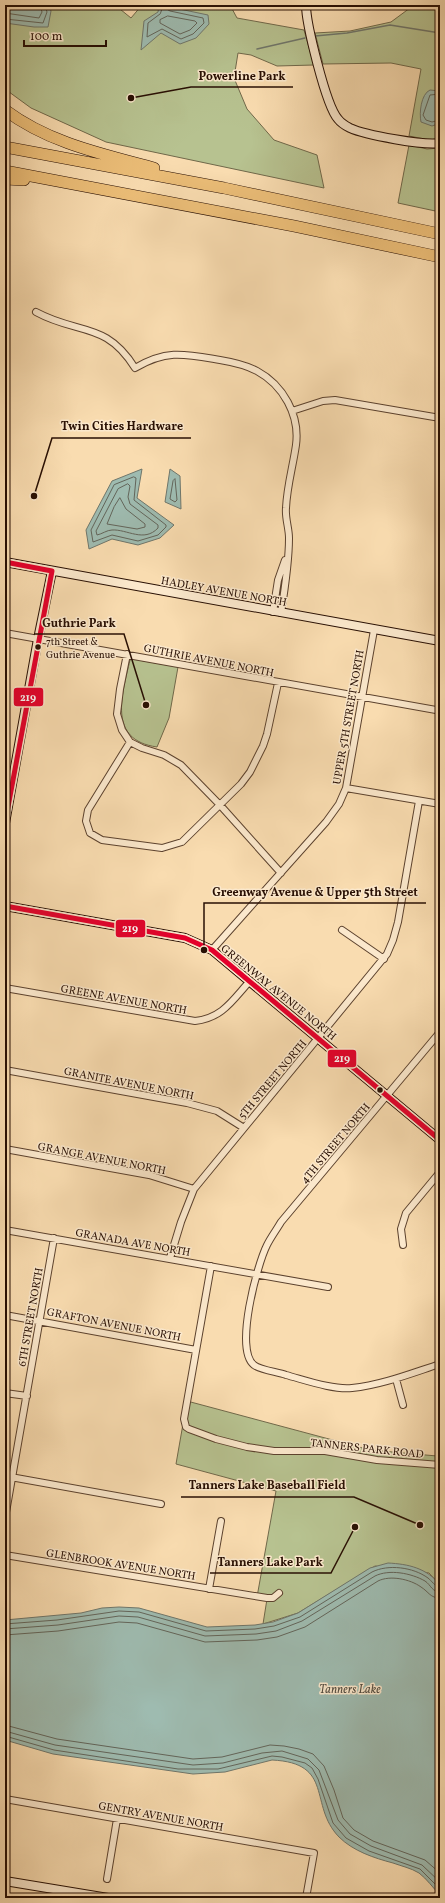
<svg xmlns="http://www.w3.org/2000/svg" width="445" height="1903" viewBox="0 0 445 1903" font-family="Vollkorn,serif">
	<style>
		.green { fill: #b7c290; stroke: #70684a }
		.water { fill: #9ebbb0; stroke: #6f766b }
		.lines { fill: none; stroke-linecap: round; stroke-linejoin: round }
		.shore { stroke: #63655a; stroke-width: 1 }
		.stream { stroke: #6f766b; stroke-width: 1.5 }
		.street-casing { stroke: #5c422e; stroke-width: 8 }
		.secondary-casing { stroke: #280f03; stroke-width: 10 }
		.highway-casing { stroke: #280f03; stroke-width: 12 }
		.street { stroke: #fbe8cc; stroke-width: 6 }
		.secondary { stroke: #fbe8cc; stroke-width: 8 }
		.highway { stroke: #ecbe78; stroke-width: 11 }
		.bus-1-casing { stroke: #fbe8cc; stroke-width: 8 }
		.bus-1 { stroke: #e4002b; stroke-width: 5 }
		.bus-dot { fill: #280f03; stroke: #fbe8cc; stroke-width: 1.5 }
		.labels { text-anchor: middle; stroke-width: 3; stroke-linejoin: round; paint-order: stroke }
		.bus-label { font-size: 10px; fill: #280f03; stroke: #fbe8cc; text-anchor: start }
		.street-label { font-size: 11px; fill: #280f03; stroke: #fbe8cc }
		.water-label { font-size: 12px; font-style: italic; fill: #514b40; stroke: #fbe8cc }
		.leader { fill: none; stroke: #280f03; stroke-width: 1.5 }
		.callout-dot { fill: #280f03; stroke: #fbe8cc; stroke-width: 1.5 }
		.callout-label { font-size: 12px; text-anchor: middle; font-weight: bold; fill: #280f03; stroke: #fbe8cc; stroke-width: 3; stroke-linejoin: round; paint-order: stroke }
		.line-badge { stroke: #fbe8cc; stroke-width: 1.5 }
		.badge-label { font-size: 11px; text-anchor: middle; font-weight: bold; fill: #fff }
	</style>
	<rect width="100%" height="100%" fill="#f9dcb0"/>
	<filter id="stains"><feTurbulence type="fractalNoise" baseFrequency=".005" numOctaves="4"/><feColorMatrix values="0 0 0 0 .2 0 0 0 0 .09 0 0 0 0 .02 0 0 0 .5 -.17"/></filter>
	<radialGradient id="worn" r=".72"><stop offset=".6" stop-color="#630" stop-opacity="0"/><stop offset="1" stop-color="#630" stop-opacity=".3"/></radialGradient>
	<path class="green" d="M5 5H115L131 18 142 5H230L237 18 304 30 314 65 277 66 251 55 238 53 234 78 247 109 274 140 317 155 324 188 106 142 31 108 5 89Z
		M414 5H440V138L430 140 409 136 421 69 391 63 323 64 315 33 350 31 391 22Z
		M409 145 427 149 440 148V212L398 203Z
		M133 659 178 667 169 718 157 747C107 740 122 695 130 660Z
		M187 1401 370 1450 437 1456 440 1450V1585L429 1573 375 1566 298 1613 263 1624 267 1599 257 1597 276 1491 176 1464Z"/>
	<path class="water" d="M5 5H49L51 11 48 27H34L5 23Z
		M159 5H170V7L208 15 209 24 196 38 180 44 161 33 141 50 144 21 158 12Z
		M430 90 440 91V123L432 126 421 122C419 113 421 94 430 90Z
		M142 469 137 498 174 525 160 538 138 545 112 539 89 549 86 530 112 481Z
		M170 469 180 476 181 509 165 502Z
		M388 1563C408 1564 427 1568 440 1585V1895C433 1888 427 1879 419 1873 411 1868 401 1866 393 1863 374 1858 353 1851 339 1837 308 1805 335 1763 272 1760L225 1772 193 1774 53 1754 5 1740V1620L81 1613 102 1608 119 1607 139 1608 207 1627 255 1625 273 1622 298 1613 370 1568Z"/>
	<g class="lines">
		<path class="shore" d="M163 7 170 11 203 18 204 23 193 34 181 39 162 29 147 37 148 23 160 14Z
			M5 13 39 18 42 12 40 5
			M168 16 195 21 197 23 190 30 180 34 160 23V20Z
			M5 19 43 23 47 12 45 5
			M440 94 430 95 423 115 426 120 432 122 440 120
			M134 477 136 478 134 500 166 525V527L158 535 138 541 112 535 93 542 91 530 114 485Z
			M175 479 177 500 175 502 170 499 173 481Z
			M128 484 130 486 128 497 130 504 158 525V528C144 543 127 529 112 530 107 530 102 534 97 535L96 531 118 489Z
			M120 498 126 509 145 524V527L137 529 107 524 114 507Z
			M5 1624 57 1620 119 1611 139 1612 206 1631 255 1629 274 1626 300 1617 372 1572C388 1564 413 1567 428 1578 432 1581 434 1586 440 1587
			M5 1629 58 1625 119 1616 138 1617 205 1636 256 1634 276 1631 302 1621 375 1576C389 1569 411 1573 425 1581 431 1585 432 1592 440 1592
			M5 1635 58 1631 119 1622 137 1623 205 1642 257 1640 277 1637 305 1627 378 1581C390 1575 410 1579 421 1587 429 1592 430 1598 440 1598
			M5 1725 57 1739 193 1759 222 1757 270 1745 284 1746 299 1749 313 1754 324 1766 334 1790 343 1818 354 1830 373 1841 425 1860 440 1873
			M5 1731 55 1745 193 1765 223 1763 262 1753 282 1751 308 1759 319 1770 338 1820 350 1834 371 1846 422 1865 440 1882
			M5 1736 54 1750 178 1769H218L272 1756 282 1757 305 1763 312 1768 318 1779 333 1823 346 1838 369 1851 420 1869 440 1889"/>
		<path class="stream" d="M315 36 347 33 390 25 440 33
			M257 49 305 38"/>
		<defs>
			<path id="street" d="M36 312C78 335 106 321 135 368 167 349 185 354 220 360 232 362 246 365 257 371 283 385 300 415 296 445 293 466 287 486 286 508 285 518 289 528 289 538 289 563 285 588 281 613
				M292 411 323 401 335 400 440 418
				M273 612 278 580 285 560
				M5 633 436 710
				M127 654 120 689 117 714 122 730 130 742 142 748 164 755 181 765 220 805 281 873
				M130 742 88 810 86 821 90 833 102 840 162 848 182 842 241 784 250 772 263 746 267 734 278 683
				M346 788 440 804
				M342 930 384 959
				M212 950 326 822 339 804 346 788 374 630
				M5 988 195 1021C222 1018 232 1001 249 982
				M440 1032 281 1222C277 1229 271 1237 267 1245 257 1265 234 1350 254 1365 260 1370 278 1372 286 1375 305 1380 333 1390 352 1388 382 1385 412 1373 440 1364
				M5 1070 187 1103 217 1111 244 1128
				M5 1149 149 1175 194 1189
				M5 1230 328 1287
				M403 1245 401 1229 406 1213 440 1172
				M170 1258 181 1222 194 1189 387 954 393 940 398 922 419 801
				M211 1266 184 1419 186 1427 189 1429 216 1439 247 1447 274 1451H325L377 1460 440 1465
				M5 1315 196 1350
				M396 1379 403 1405
				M5 1393 27 1396
				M5 1476 161 1504
				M5 1518 54 1238
				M5 1555 267 1598H273L279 1593
				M209 1589 221 1521
				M5 1799 314 1853 306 1898
				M107 1879 117 1819"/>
			<path id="secondary" d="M306 5C306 23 326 106 338 119 341 123 346 126 350 128 365 135 425 146 440 143
				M5 562 440 641
				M5 823 38 639 52 571
				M5 906 185 938 212 950 440 1140
				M5 1881 108 1898"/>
			<path id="highway" d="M5 110C49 143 102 154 154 168
				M5 147 224 188 440 234
				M5 171 294 226 440 257
				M5 179 24 180"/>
		</defs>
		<use href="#street" class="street-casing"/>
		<use href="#secondary" class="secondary-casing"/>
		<use href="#highway" class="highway-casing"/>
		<use href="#street" class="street"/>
		<use href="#secondary" class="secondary"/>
		<use href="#highway" class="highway"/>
		<defs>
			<path id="bus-1" d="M5 562 52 571
				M5 823 52 571
				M5 906 185 938 212 950 440 1140"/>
		</defs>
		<use href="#bus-1" class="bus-1-casing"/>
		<use href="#bus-1" class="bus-1"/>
	</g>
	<g class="bus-dot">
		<circle cx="38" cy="647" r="3.5"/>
		<circle cx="380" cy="1090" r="3.5"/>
	</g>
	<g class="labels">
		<g class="bus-label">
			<text x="46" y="645">7th Street &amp;<tspan x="46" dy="13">Guthrie Avenue</tspan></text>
		</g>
		<g class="street-label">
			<text transform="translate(224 591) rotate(10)" y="4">HADLEY AVENUE NORTH</text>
			<text transform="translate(209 660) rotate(11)" y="4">GUTHRIE AVENUE NORTH</text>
			<text transform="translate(348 717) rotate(-80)" y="4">UPPER 5TH STREET NORTH</text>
			<text transform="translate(279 992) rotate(39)" y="4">GREENWAY AVENUE NORTH</text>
			<text transform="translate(124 999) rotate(10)" y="4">GREENE AVENUE NORTH</text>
			<text transform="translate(272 1079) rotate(-50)" y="4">5TH STREET NORTH</text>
			<text transform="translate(129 1083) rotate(11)" y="4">GRANITE AVENUE NORTH</text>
			<text transform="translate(335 1143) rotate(-50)" y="4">4TH STREET NORTH</text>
			<text transform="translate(102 1158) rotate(11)" y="4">GRANGE AVENUE NORTH</text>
			<text transform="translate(133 1242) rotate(10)" y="4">GRANADA AVE NORTH</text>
			<text transform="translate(30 1317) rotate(-80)" y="4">6TH STREET NORTH</text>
			<text transform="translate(114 1324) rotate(11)" y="4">GRAFTON AVENUE NORTH</text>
			<text transform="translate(367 1448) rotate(6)" y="4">TANNERS PARK ROAD</text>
			<text transform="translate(121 1564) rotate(9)" y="4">GLENBROOK AVENUE NORTH</text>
			<text transform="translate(161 1816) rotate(10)" y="4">GENTRY AVENUE NORTH</text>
		</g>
		<g class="water-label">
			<text x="350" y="1693">Tanners Lake</text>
		</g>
	</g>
	<path class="leader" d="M131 98L191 87H293M34 496L52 438H191M146 705L124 634H34M204 950L204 903H426M420 1525L354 1497H181M355 1527L331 1573H210"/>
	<g class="callout-dot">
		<circle cx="131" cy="98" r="4"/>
		<circle cx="34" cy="496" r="4"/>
		<circle cx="146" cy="705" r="4"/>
		<circle cx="204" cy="950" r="4"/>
		<circle cx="420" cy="1525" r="4"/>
		<circle cx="355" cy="1527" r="4"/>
	</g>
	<g class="callout-label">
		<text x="242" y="80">Powerline Park</text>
		<text x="122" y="430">Twin Cities Hardware</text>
		<text x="79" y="627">Guthrie Park</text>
		<text x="315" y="896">Greenway Avenue &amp; Upper 5th Street</text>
		<text x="267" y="1489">Tanners Lake Baseball Field</text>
		<text x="270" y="1566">Tanners Lake Park</text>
	</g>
	<g class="line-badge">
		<rect x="13" y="687" width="31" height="20" rx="4" fill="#e4002b"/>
		<rect x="115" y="919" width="31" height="19" rx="4" fill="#e4002b"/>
		<rect x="327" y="1049" width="30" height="19" rx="4" fill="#e4002b"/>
	</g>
	<g class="badge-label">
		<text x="28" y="701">219</text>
		<text x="130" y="932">219</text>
		<text x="342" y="1062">219</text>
	</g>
	<rect width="445" height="1903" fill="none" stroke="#f9dcb0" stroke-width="20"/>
	<rect x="6" y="6" width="433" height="1891" fill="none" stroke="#280f03" stroke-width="2"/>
	<rect x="10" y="10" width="425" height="1883" fill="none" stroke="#280f03"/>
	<path d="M24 40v6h82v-6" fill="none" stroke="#280f03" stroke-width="2"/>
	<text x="30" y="40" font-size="12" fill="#280f03" stroke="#fbe8cc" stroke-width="3" paint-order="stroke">100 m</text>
	<rect width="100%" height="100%" filter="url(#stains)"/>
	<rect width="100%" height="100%" fill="url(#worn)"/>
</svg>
